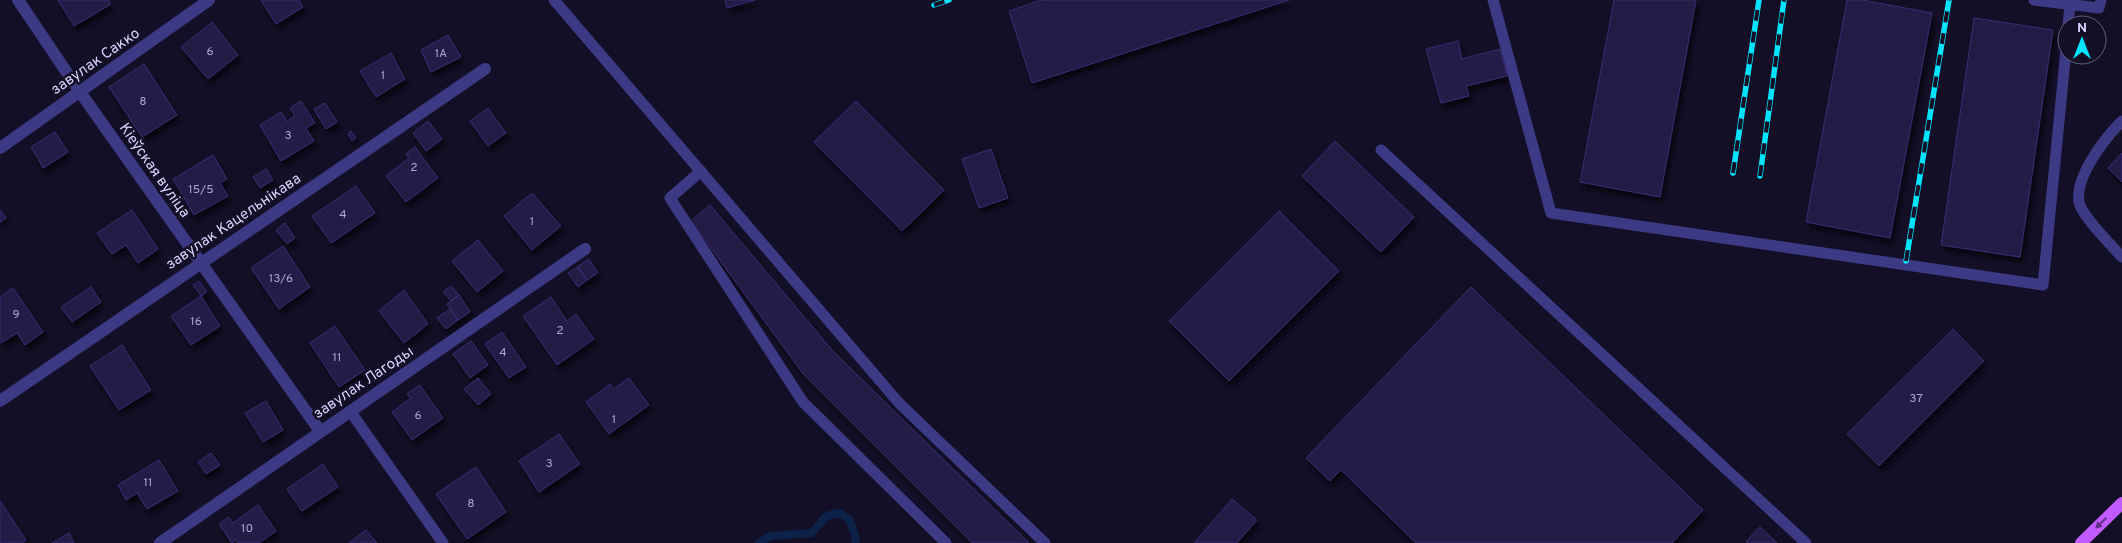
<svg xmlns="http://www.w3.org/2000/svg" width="2122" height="543" viewBox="0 0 2122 543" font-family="Overpass,sans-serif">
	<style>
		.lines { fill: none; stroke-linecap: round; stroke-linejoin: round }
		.stream { stroke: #0c2248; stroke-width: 8 }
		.building { fill: #241b47; stroke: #3b2d73; filter: url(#shadow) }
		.service { stroke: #3d3a85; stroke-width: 11 }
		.minor { stroke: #3d3a85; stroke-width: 12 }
		.primary { stroke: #c25bff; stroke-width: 12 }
		.rail-casing { stroke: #00e5ff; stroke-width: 5.5 }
		.rail { stroke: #130f26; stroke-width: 4; stroke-dasharray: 11; stroke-linecap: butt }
		.oneway { fill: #623188 }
		.labels { text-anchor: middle; stroke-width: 5; stroke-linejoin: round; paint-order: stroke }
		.number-label { font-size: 12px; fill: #aca6d1 }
		.street-label { font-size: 15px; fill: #d9d4ff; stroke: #130f26 }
	</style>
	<defs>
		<filter id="shadow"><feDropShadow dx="3" dy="5.5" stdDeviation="2.5" flood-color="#0009"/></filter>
	</defs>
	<rect width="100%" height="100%" fill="#130f26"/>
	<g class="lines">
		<path class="stream" d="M759 543 771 536 812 533 826 516 840 513 849 519 856 538 855 543"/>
	</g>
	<path class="building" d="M58 0H108L111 4 74 26Z
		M261 0H299L303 7 276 24Z
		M725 0H755L727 8Z
		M1042 0H1289L1032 83 1009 11Z
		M1614 0H1696L1660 197 1580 182Z
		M1847 0H1862L1932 13 1890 238 1806 222Z
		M1974 18 2053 30 2020 257 1941 245Z
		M212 22 238 55 208 79 181 47Z
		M448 35 461 57 431 72 421 50Z
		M1458 41 1462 59 1500 49 1507 76 1466 86 1469 96 1441 103 1426 49Z
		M391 53 405 79 376 97 360 71Z
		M144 64 177 115 142 137 109 87Z
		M301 101 315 123 306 128 314 141 281 161 260 125 281 112 287 121 295 116 290 108Z
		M856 101 944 190 902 231 814 142Z
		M325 103 337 122 326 129 314 109Z
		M488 108 506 133 488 146 470 121Z
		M428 121 442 139 426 151 413 133Z
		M351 131 356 138 352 141 348 134Z
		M55 132 68 152 43 168 31 147Z
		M1335 141 1414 217 1381 252 1302 176Z
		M415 147 438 178 406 202 386 176 409 158 406 154Z
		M991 149 1008 198 979 208 962 159Z
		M2122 153V182L2108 168Z
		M213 155 227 179 220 183 228 196 194 215 173 179Z
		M266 169 273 180 260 188 253 177Z
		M356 186 375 213 331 243 312 216Z
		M532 193 561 226 532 250 504 216Z
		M710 205 833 351 1029 543H972L804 375 691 221Z
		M0 210 6 218 0 222Z
		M132 210 158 249 138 263 126 245 112 254 97 233Z
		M1279 211 1339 271 1229 381 1169 321Z
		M285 223 295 238 287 244 276 230Z
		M478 240 503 271 477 292 452 261Z
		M283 246 310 287 279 309 251 268Z
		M589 259 598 273 587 280 578 266Z
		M577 267 587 280 578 287 568 273Z
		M199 281 207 292 201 296 193 285Z
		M451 286 459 295 451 301 443 292Z
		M91 287 101 302 72 322 61 307Z
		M1471 287 1703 510 1672 543H1416L1341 470 1330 481 1306 458Z
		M13 288 43 332 25 345 17 333 1 343 0 341V297Z
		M404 290 428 324 404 343 379 311Z
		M459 295 470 312 458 320 447 304Z
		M201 296 220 326 191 345 171 316Z
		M551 297 567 321 576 314 594 339 557 365 523 316Z
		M450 309 458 320 446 329 437 318Z
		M335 326 365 370 339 387 310 343Z
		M1953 329 1984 361 1879 466 1847 434Z
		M502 332 526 367 509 378 485 344Z
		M471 341 488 365 470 378 453 354Z
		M122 345 151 390 119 410 90 366Z
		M478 378 491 394 478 405 464 389Z
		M629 378 649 405 609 434 586 402 610 384 614 389Z
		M420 385 443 418 412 440 392 412 411 398 407 394Z
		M266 401 283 430 263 442 245 413Z
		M559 434 580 464 539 492 519 461Z
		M211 453 220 465 206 474 198 462Z
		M159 460 178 491 147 509 137 493 126 500 118 485Z
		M323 464 338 487 302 511 287 489Z
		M476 467 506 512 467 539 436 494Z
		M1232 499 1257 520 1237 543H1194Z
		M0 501 26 540 22 543H0Z
		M258 505 276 531 259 543H238L236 540 232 543 219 524 229 517 233 523Z
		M1760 527 1777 543H1748L1746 541Z
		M366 530 377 543H349Z
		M69 533 74 543H52Z"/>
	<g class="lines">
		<path class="service" d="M554 0 899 403 1045 543
			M1493 0 1551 213 2043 285 2067 40
			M2034 0 2099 8 2101 0
			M2068 25 2070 5
			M2122 121C2105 138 2075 176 2079 202 2081 215 2112 246 2122 257
			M1381 150 1806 543
			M701 171 670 198 803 402 946 543
			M350 411 443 543"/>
		<path class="minor" d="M18 0 80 92 320 431
			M0 148 209 0
			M0 401 485 69
			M160 543 585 249"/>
		<path class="primary" d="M2081 543 2122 503"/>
		<defs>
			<path id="rail" d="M934 5 949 0
				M1733 173 1759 0
				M1760 176 1784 0
				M1906 261 1949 0"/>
		</defs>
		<use href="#rail" class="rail-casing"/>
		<use href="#rail" class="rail"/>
	</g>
	<defs><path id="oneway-solid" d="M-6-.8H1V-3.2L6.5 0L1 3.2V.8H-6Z" transform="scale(1.25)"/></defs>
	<use class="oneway" href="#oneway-solid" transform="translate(2101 523) rotate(136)"/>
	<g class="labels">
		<g class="number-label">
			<text x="210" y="55">6</text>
			<text x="441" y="57">1А</text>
			<text x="383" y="79">1</text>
			<text x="143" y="105">8</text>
			<text x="288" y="139">3</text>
			<text x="414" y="171">2</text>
			<text x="201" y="193">15/5</text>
			<text x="343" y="218">4</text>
			<text x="532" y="225">1</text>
			<text x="281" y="282">13/6</text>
			<text x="16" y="318">9</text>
			<text x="196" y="325">16</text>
			<text x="560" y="334">2</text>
			<text x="503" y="356">4</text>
			<text x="337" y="361">11</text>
			<text x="1916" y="402">37</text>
			<text x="418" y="419">6</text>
			<text x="614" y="423">1</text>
			<text x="549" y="467">3</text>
			<text x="148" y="486">11</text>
			<text x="471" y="507">8</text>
			<text x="247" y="532">10</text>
		</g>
		<g class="street-label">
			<text transform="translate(95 61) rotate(-35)" y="5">завулак Сакко</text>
			<text transform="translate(155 170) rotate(55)" y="5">Кіеўская вуліца</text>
			<text transform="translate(233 221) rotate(-34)" y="5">завулак Кацельнікава</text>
			<text transform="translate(363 382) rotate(-34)" y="5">завулак Лагоды</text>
		</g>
	</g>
	<g transform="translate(2082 40)"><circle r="24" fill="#130f26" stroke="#625e7d"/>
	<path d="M0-4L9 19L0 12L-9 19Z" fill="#00e5ff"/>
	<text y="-8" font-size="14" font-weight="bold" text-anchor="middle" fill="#d9d4ff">N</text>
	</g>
</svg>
